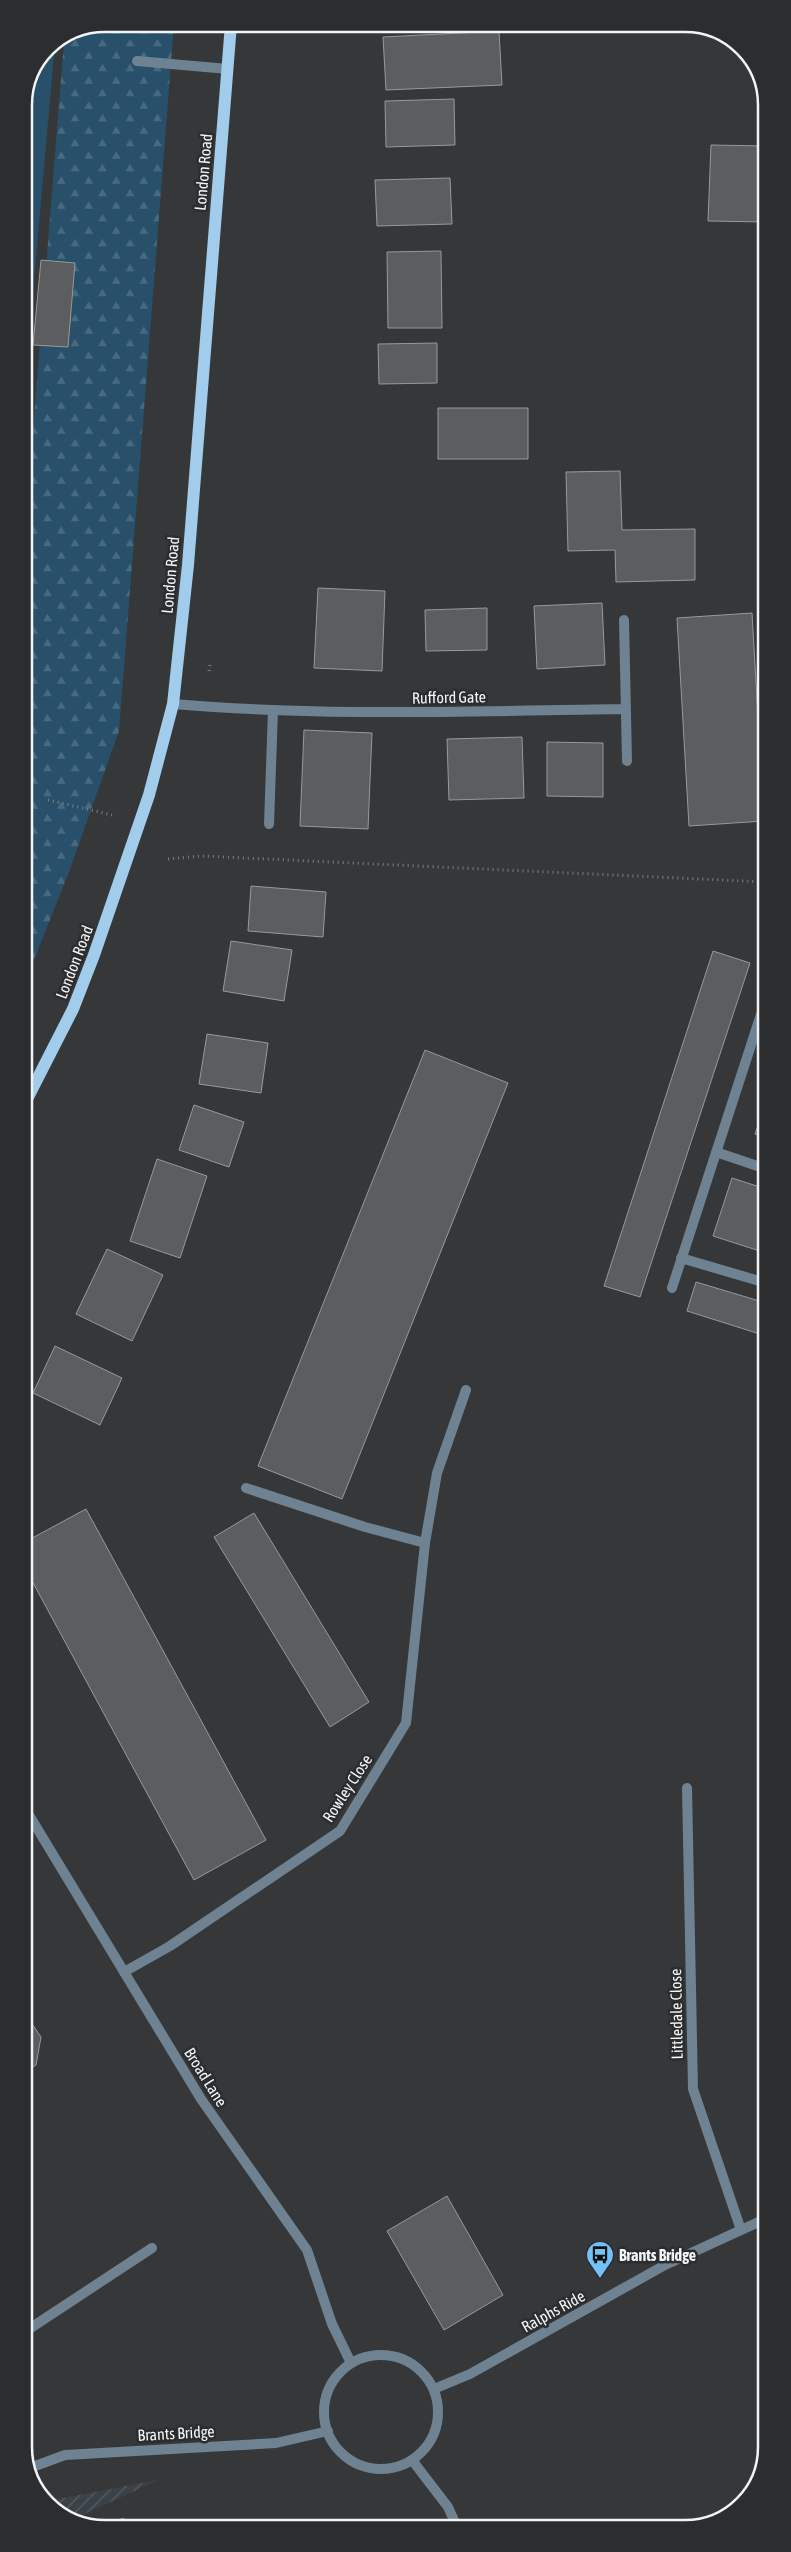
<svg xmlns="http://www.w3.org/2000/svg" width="791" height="2552" viewBox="0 0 791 2552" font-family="'Asap Condensed',sans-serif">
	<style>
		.industrial { fill: url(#industrial-furrows) }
		.forest { fill: url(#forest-firs) }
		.pitch { fill: #28506a }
		.building { fill: #5b5d5f; stroke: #979a9c }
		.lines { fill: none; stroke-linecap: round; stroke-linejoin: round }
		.path { stroke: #7d7f80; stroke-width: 3; stroke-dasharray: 1 4; stroke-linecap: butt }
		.service { stroke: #6e8291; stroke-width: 10 }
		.minor { stroke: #6e8291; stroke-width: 10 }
		.tertiary { stroke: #6e8291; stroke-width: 10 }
		.primary { stroke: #a2cceb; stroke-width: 12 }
		.labels { text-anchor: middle; stroke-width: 5; stroke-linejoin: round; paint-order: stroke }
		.street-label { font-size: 16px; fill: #f2f4f5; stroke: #2b2d2e }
		.poi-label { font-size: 16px; font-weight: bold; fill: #f2f4f5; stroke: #2b2d2e; text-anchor: start }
		.rim { fill: none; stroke: #f2f4f5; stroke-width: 2.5 }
	</style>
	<defs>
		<pattern id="industrial-furrows" width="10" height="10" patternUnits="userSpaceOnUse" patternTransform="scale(1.25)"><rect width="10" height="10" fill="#3a4247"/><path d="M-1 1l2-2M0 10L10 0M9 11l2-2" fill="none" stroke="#575e62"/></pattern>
		<pattern id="forest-firs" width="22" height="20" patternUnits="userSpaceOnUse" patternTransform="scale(1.25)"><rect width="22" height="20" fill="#28506a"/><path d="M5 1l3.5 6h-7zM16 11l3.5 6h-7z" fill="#486a80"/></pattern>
	</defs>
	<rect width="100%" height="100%" fill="#353738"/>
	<path class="industrial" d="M158 2480 76 2518 52 2508 47 2501Z"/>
	<path class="forest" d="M105 24H174L119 731 69 872 25 982 24 544 64 41Z"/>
	<path class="pitch" d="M55 44 24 394V105L48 47Z"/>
	<path class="building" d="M499 31 502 85 386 90 383 37Z
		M454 99 455 145 386 147 385 101Z
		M711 145 765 146V222L708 221Z
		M450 178 452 224 377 226 375 180Z
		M441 251 442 328H388L387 252Z
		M41 260 75 263 68 347 33 345Z
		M437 343V383L379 384 378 344Z
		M438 408H528V459H438Z
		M620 471 622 530 695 529V580L616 582 615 550 568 551 566 472Z
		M318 588 385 591 382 671 314 668Z
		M602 603 605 665 537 669 534 606Z
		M487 608V650L426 651 425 610Z
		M752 613 764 821 689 826 677 618Z
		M304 730 372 733 368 829 300 826Z
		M522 737 524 798 449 800 447 739Z
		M547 742 603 743V797L547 796Z
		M251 886 326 892 323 937 248 931Z
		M231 941 292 950 284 1001 223 991Z
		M713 951 750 963 640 1297 604 1286Z
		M207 1034 268 1043 261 1093 199 1084Z
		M425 1050 508 1083 342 1499 258 1466Z
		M766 1102V1137L755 1134Z
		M194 1105 244 1122 229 1167 179 1150Z
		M157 1159 207 1176 180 1258 130 1241Z
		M732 1178 766 1189V1253L713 1236Z
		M107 1249 163 1275 132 1341 76 1314Z
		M696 1282 766 1303V1336L687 1311Z
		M55 1346 122 1378 100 1425 33 1393Z
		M86 1509 266 1840 194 1880 25 1568V1542Z
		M254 1513 369 1702 330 1727 214 1537Z
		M26 2015 41 2037 36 2065 26 2071Z
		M447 2196 503 2295 444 2330 387 2231Z"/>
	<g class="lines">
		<path class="path" d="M209 671 210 665
			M48 800 112 815
			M168 859 201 856 765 882"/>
		<path class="service" d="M137 61 228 69
			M716 1152 766 1169
			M681 1258 766 1283
			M672 1288 766 999
			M26 2331 152 2248"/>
		<path class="minor" d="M624 620 627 761
			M173 704C323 717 474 711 625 709
			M269 824 273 710
			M246 1488 365 1527 425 1543
			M687 1788 693 2089 741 2230
			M124 1972 170 1946 340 1831 406 1723 425 1543 437 1473 466 1390
			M434 2389 470 2374 665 2265 767 2218
			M27 2469 65 2455 276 2443 328 2431
			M123 2523 125 2528"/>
		<path class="tertiary" d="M26 1810 201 2099 307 2250 332 2324 351 2363
			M324 2412a57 57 0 1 1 114 0a57 57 0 1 1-114 0Z
			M412 2460 448 2507 457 2527"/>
		<path class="primary" d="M25 1103 73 1009 94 955 149 795 173 704 188 565 231 24"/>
	</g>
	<defs>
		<symbol id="bus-pin" viewBox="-11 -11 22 30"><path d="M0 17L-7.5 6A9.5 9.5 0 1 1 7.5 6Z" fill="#73c1f6" stroke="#2b2d2e"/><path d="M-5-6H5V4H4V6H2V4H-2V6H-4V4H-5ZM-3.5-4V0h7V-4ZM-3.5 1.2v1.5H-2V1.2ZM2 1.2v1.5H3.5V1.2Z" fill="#111"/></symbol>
	</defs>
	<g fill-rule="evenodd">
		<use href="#bus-pin" x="584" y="2239" width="32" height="43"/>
	</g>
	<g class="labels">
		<g class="street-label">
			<text transform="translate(203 172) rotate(-85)" y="6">London Road</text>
			<text transform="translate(170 575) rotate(-85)" y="6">London Road</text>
			<text transform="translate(449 697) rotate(-1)" y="6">Rufford Gate</text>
			<text transform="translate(74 962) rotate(-69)" y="6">London Road</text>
			<text transform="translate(347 1788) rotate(-57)" y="6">Rowley Close</text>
			<text transform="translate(676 2014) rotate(-91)" y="6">Littledale Close</text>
			<text transform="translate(206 2077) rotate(58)" y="6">Broad Lane</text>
			<text transform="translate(553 2311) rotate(-29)" y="6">Ralphs Ride</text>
			<text transform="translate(176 2433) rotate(-3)" y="6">Brants Bridge</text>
		</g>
		<g class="poi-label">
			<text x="619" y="2261">Brants Bridge</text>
		</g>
	</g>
	<path d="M0 0H791V2552H0ZM105 32H685A73 73 0 0 1 758 105V2447A73 73 0 0 1 685 2520H105A73 73 0 0 1 32 2447V105A73 73 0 0 1 105 32Z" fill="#2b2d2e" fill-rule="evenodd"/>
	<path class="rim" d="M105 32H685A73 73 0 0 1 758 105V2447A73 73 0 0 1 685 2520H105A73 73 0 0 1 32 2447V105A73 73 0 0 1 105 32Z"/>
</svg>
